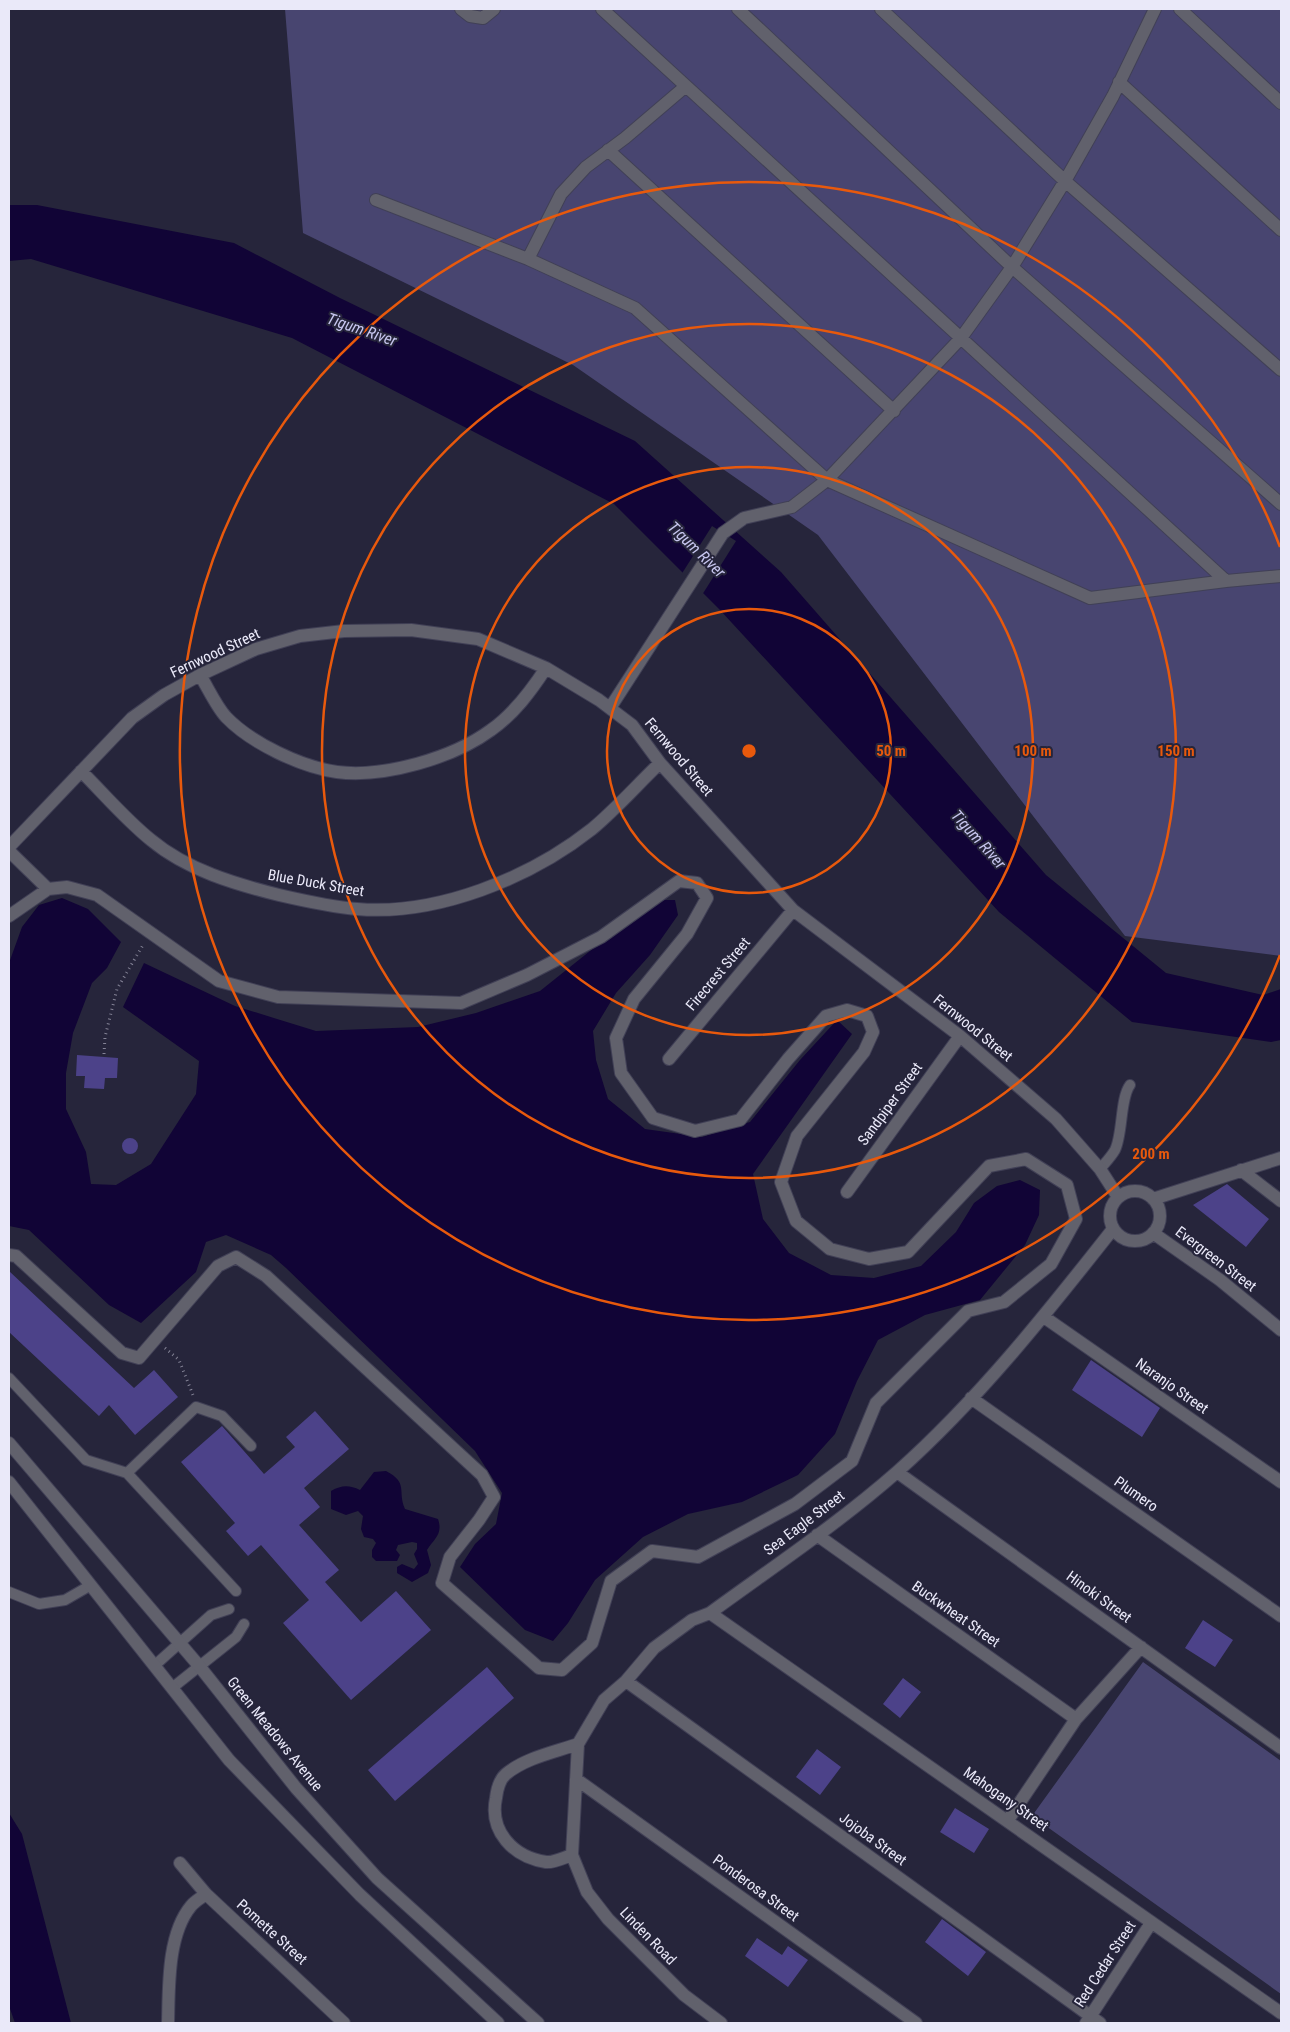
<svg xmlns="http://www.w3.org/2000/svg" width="1290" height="2032" viewBox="0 0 1290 2032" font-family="'Roboto Condensed',sans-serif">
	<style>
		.green { fill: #484570 }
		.water { fill: #110436 }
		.pier { fill: #26253b }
		.building { fill: #4c4289 }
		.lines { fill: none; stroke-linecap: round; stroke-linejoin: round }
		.lane-casing { stroke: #414056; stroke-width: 12 }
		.street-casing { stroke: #414056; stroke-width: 14 }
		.path { stroke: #848396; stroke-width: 3; stroke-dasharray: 1 4; stroke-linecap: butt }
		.lane { stroke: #61616c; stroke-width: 10 }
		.street { stroke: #61616c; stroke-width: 12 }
		.ring { fill: none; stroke: #e8590c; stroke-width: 2.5 }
		.labels { text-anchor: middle; stroke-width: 4; stroke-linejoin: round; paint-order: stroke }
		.street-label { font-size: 15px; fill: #eae9f9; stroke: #26253b }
		.water-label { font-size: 16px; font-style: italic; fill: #c7c6ef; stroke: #26253b }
		.centre { fill: #e8590c; stroke: #26253b; stroke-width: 2.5 }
		.ring-label { font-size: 15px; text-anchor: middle; font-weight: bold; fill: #e8590c; stroke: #26253b; stroke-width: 4; stroke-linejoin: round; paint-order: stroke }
	</style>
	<rect width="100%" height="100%" fill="#26253b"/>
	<path class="green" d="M285 9H1281V956L1125 936 818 535 573 365 303 233Z
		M1143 1662 1281 1761V1994L1032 1816Z"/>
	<path class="water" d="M9 205H37L234 243 340 298 635 441 781 572 1046 875 1166 973 1263 995 1281 989V1040L1271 1042 1132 1022 999 912 720 610 614 504 292 338 31 259 9 261Z
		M62 898 88 909 121 942 107 968 92 983 73 1033 66 1073V1109L86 1152 91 1184 116 1185 151 1164 196 1094 199 1061 123 1007 144 963 235 1006 316 1031 418 1027 476 1013 540 991 595 947 660 900H675L678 915 650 955 616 993 593 1031 596 1060 608 1099 645 1129 702 1137 750 1122 800 1060 837 1020 852 1034 753 1174 763 1219 789 1253 831 1275 874 1278 921 1266 956 1232 974 1203 997 1186 1020 1180 1040 1190 1039 1215 1025 1245 980 1300 925 1315 878 1340 857 1381 835 1434 798 1475 742 1502 688 1514 643 1537 595 1580 568 1623 553 1641 525 1630 460 1567 475 1544 496 1524 502 1493 475 1451 286 1268 271 1255 226 1235 206 1242 196 1272 141 1323 109 1305 29 1230 9 1226V963L22 927 39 905Z
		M386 1471C409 1483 397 1491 405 1509L438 1519C443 1534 435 1538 427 1550L431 1565 428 1573 412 1582 397 1573V1567L402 1564 414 1569 418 1564 414 1554 417 1549V1543L412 1542 398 1545 396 1550 400 1555 397 1561H376L372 1557V1550L376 1543 373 1539 364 1537 361 1529 363 1516 358 1511 346 1515 331 1509V1491C342 1485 349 1485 360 1490L374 1472Z
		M9 1813 22 1834 71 2023H15L9 2006Z"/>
	<path class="pier" d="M712 526 736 541 702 595 681 575Z"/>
	<path class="building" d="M77 1055 118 1058 117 1078H105L104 1089 84 1088 85 1076H76Z
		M122 1146a8 8 0 1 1 16 0a8 8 0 1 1-16 0Z
		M1227 1184 1269 1219 1246 1247 1193 1205Z
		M9 1271 134 1388 154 1370 178 1397 135 1435 109 1405 99 1416 9 1332Z
		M1091 1360 1160 1408 1142 1437 1072 1390Z
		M315 1411 349 1449 304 1488 320 1507 299 1525 339 1570 325 1582 361 1622 396 1591 431 1630 351 1700 283 1623 309 1600 261 1545 248 1556 226 1531 235 1523 181 1462 222 1426 264 1474 295 1447 286 1437Z
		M1203 1620 1233 1640 1215 1667 1185 1648Z
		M487 1667 514 1698 395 1801 368 1770Z
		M903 1678 921 1692 900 1718 883 1704Z
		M817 1749 841 1767 820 1795 796 1777Z
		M955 1808 989 1829 974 1853 940 1832Z
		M942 1919 986 1952 968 1976 925 1942Z
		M757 1938 782 1955 788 1946 808 1960 788 1987 745 1956Z"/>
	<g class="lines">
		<defs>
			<path id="lane" d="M1100 1169C1105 1163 1111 1157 1115 1150 1123 1134 1120 1098 1130 1085
				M9 1378 86 1460 127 1473 236 1591
				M127 1473 196 1407 222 1416 251 1446
				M9 1592 39 1604 65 1600 91 1585
				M154 1666 211 1615 229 1609
				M172 1688 236 1637 244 1624"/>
			<path id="street" d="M461 9 470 16 483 18 494 9
				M602 9 1226 581 1281 576
				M738 9 1012 267 1281 504
				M881 9 1065 181 1281 370
				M1180 9 1281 103
				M1119 82 1281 230
				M608 150 894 411
				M376 200 528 259 635 308 827 480 1090 598 1226 581
				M528 259 561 194 586 167 625 138 686 86
				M200 675C208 688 216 706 226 717 251 743 301 767 337 772 384 778 453 758 491 730 514 714 531 691 546 668
				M610 708 723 533 744 518 792 507 827 480 961 338 1012 267 1065 181 1113 96 1155 9
				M81 771C104 794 126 820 151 840 187 870 235 884 279 895 305 901 331 907 357 909 437 916 530 878 592 829 616 809 637 785 660 763
				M9 847 132 718 164 695 200 675 256 649 300 636 344 631 411 630 478 639 546 668 599 700 632 725 660 763 793 910 960 1036 1056 1119 1100 1169 1118 1197
				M9 851 48 889 67 887 97 895 219 981 278 997 461 1003 527 975 601 937 679 881 697 883 707 898 687 934 634 999 616 1038 621 1073 653 1118 695 1131 740 1120 788 1059 826 1016 847 1010 867 1016 873 1032 864 1052 797 1136 781 1182 796 1221 830 1249 869 1259 908 1252 989 1166 1026 1159 1067 1185 1076 1219 1051 1264 1004 1302 968 1311 876 1403 852 1461 795 1504 698 1557 652 1551 611 1581 592 1643 562 1670 539 1668 442 1583 450 1557 479 1520 494 1497 482 1475 266 1276 236 1257 218 1266 139 1358 122 1353 16 1256 9 1255
				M9 916 48 889
				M669 1059 793 910
				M1241 1170 1281 1201
				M1110 1216a25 25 0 1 1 50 0a25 25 0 1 1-50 0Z
				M847 1192 960 1036
				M1153 1199 1281 1158
				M1153 1233 1220 1280 1281 1330
				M1044 1317 1281 1482
				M971 1398 1281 1616
				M9 1443 200 1667 296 1788 377 1878 538 2023
				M897 1472 1281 1748
				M9 1482 229 1760 360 1895 498 2023
				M817 1535 1076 1719
				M710 1613 1281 2013
				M626 1681 1100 2023
				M576 1779 916 2023
				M1008 1820 1076 1719 1141 1647
				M572 1855C565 1857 554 1863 546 1862 513 1857 489 1831 496 1798 497 1790 500 1779 506 1774 525 1758 555 1752 578 1744
				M180 1863 206 1894 344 2023
				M168 2023C169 1988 167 1935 191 1906 195 1901 201 1898 206 1894
				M721 2023 684 1995 608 1919 587 1892 572 1855 578 1744 604 1700 626 1681 654 1648 692 1620 710 1613C773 1567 839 1523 897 1472 978 1400 1046 1314 1113 1229
				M1086 2023 1151 1923"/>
		</defs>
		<use href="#lane" class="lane-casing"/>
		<use href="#street" class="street-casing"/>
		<path class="path" d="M104 1054 105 1037 117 989 143 945
			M165 1348 179 1360 193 1395"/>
		<use href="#lane" class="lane"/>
		<use href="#street" class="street"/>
	</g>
	<g class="ring">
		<circle cx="749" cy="751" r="142"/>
		<circle cx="749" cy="751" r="284"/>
		<circle cx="749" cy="751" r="427"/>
		<path d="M1280 955A569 569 0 1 1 1280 547"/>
	</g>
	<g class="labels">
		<g class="street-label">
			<text transform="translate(215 653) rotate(-25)" y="5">Fernwood Street</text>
			<text transform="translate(679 757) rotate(50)" y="5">Fernwood Street</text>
			<text transform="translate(316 883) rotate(10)" y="5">Blue Duck Street</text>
			<text transform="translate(718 974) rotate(-50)" y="5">Firecrest Street</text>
			<text transform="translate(973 1028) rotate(39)" y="5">Fernwood Street</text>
			<text transform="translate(890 1104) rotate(-54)" y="5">Sandpiper Street</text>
			<text transform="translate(1216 1259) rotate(37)" y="5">Evergreen Street</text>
			<text transform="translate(1172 1386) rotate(35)" y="5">Naranjo Street</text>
			<text transform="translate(1136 1494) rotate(35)" y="5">Plumero</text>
			<text transform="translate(804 1523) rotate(-37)" y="5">Sea Eagle Street</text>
			<text transform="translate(1099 1597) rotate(36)" y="5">Hinoki Street</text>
			<text transform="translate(956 1614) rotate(35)" y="5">Buckwheat Street</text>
			<text transform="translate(275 1734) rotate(51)" y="5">Green Meadows Avenue</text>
			<text transform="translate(1006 1799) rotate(35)" y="5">Mahogany Street</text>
			<text transform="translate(873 1839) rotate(36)" y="5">Jojoba Street</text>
			<text transform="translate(756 1888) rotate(36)" y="5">Ponderosa Street</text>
			<text transform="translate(272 1932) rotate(42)" y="5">Pomette Street</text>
			<text transform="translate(648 1936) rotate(46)" y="5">Linden Road</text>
			<text transform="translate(1105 1964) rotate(-57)" y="5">Red Cedar Street</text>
		</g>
		<g class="water-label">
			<text transform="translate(362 329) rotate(19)" y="6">Tigum River</text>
			<text transform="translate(697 549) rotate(44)" y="6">Tigum River</text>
			<text transform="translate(979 839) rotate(48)" y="6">Tigum River</text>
		</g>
	</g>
	<circle cx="749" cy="751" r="8" class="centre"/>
	<g class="ring-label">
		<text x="891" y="756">50 m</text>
		<text x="1033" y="756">100 m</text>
		<text x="1176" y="756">150 m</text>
		<text x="1151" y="1159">200 m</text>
	</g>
	<rect width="1290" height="2032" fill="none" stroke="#eae9f9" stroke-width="20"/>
</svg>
